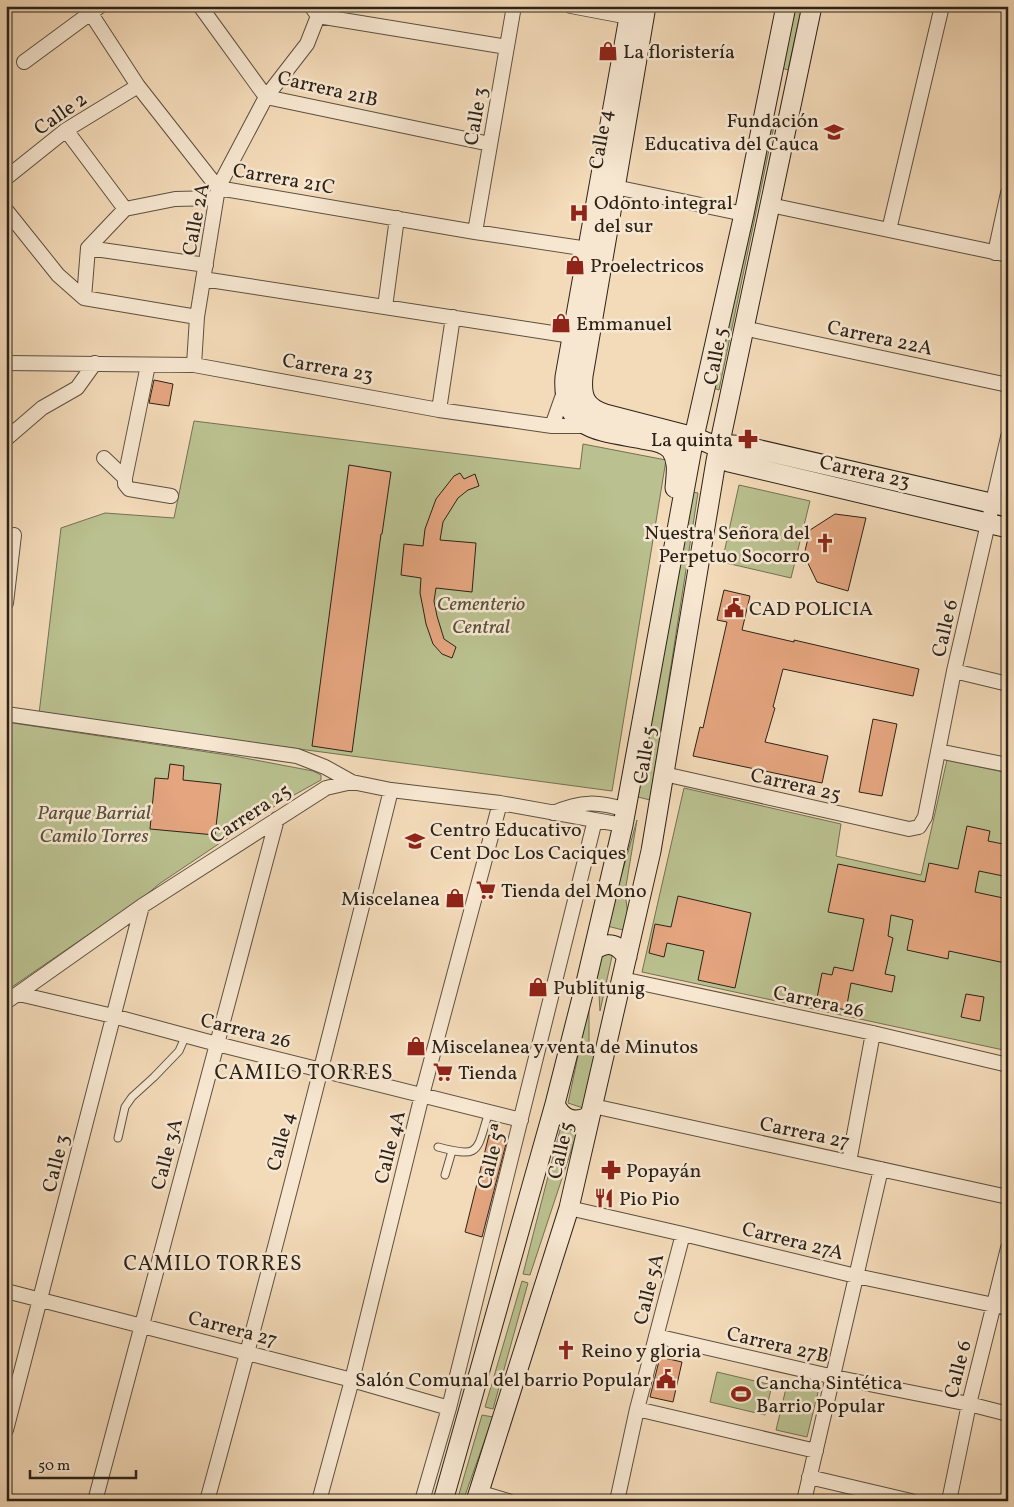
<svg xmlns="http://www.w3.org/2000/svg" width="1014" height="1507" viewBox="0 0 1014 1507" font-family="Vollkorn,serif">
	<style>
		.green { fill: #bac08f; stroke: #727154 }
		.building { fill: #e4a57f; stroke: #2b2219 }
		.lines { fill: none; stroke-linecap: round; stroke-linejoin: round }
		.lane-casing { stroke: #5d5041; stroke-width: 9 }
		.street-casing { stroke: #5d5041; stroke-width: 16 }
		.secondary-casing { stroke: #2b2219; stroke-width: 21 }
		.lane { stroke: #f7e7d1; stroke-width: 7 }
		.street { stroke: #f7e7d1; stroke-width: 14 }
		.secondary { stroke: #f7e7d1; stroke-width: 19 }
		.labels { text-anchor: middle; stroke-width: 5; stroke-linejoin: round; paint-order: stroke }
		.poi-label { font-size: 20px; fill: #2b2219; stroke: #f7e7d1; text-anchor: start }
		.street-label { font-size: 20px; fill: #2b2219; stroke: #f7e7d1 }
		.park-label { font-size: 20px; font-style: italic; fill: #56513c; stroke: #f7e7d1 }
		.neighbourhood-label { font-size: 21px; letter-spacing: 1px; fill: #2b2219; stroke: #f7e7d1 }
	</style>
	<rect width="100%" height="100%" fill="#f3dab8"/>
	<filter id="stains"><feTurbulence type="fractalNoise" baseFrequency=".004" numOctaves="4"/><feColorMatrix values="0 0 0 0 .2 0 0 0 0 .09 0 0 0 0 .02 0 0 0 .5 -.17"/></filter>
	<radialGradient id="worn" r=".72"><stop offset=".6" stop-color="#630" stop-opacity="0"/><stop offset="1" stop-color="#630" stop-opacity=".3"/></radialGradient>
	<path class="green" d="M796 6H802L788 70 782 68Z
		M770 119 774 126 719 390 711 387Z
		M194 421 580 469 583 444 666 460 612 791 39 714 61 528 105 513 174 518Z
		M739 485 810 501 791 578 722 562Z
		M692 492 698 493 650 800 638 797Z
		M6 722 234 756 313 771 321 775V780L278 804 159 884 146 895 6 991Z
		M947 760 1008 773V1051L642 972 684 788 841 824 836 856 921 875Z
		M637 820 625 892 628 916 623 930 607 926Z
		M602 950 613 952 600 1011 599 995 590 993Z
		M589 1004V1048L597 1051 583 1108 568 1103Z
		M561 1126 578 1130 530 1275 523 1274Z
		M522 1281 528 1283 493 1409 485 1407Z
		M717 1372 772 1385 765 1415 710 1402Z
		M788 1380 819 1388 807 1437 776 1430Z
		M482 1415 493 1417 463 1501H457Z"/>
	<path class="building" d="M154 380 173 384 169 406 149 403Z
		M349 465 391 472 382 534H381L352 752 312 746Z
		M460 473 464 479 475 474 479 486 468 490 458 498 443 522 440 540 476 543 472 592 436 588 434 601 437 616 444 639 456 647 452 658 442 654 433 644 426 624 423 608 420 593 421 578 401 575 404 544 423 546 425 529 436 499 454 476Z
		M835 514 866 518 848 591 817 582 804 555 810 530Z
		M724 590 750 596 742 630 794 642V640L919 669 913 696 783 669 773 707 775 708 765 742 828 756 822 783 693 756 700 727 703 728 727 622 717 620Z
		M873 719 897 724 882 796 859 792Z
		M170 764 184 766 183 780 221 784 215 835 150 829 155 778 168 779Z
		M967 826 990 831 988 841 1008 845V877L979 871 975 892 1008 899V949L1005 963 949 951 948 959 907 950 913 920 891 915 888 936 893 938 885 974 895 976 892 992 851 983 846 1010 826 1006 827 1000 817 998 822 973 832 975 834 967 853 971 864 919 828 912 838 864 925 882 929 863 958 869Z
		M678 896 751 913 735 988 698 980 704 951 667 943 664 957 649 953 655 924 671 927Z
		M966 994 984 997 980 1021 961 1017Z
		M489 1135 507 1140 482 1237 465 1232Z
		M660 1357 682 1362 673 1402 650 1397Z"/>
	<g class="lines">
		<defs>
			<path id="lane" d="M118 1138 125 1107 132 1097 154 1077 179 1051 186 1035
				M438 1147C482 1159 476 1151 489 1112
				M445 1175 452 1151"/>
			<path id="street" d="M86 6 138 86 218 188 475 232 588 249
				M200 6 266 97 490 144
				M311 6 318 16 507 47
				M571 6 629 17
				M24 62 100 6
				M66 130 125 209
				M6 178 66 130 138 86
				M615 187 744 214
				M770 205 1008 255
				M6 210 58 275 84 298 197 317
				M889 230 942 6
				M475 232 514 6
				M88 248 206 265
				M995 253 1008 193
				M203 279 572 336
				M84 298 88 248 125 209 175 199 216 198
				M385 307 397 218
				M743 328 1008 385
				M6 363 194 365 439 410 552 426H587
				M148 365 125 478V484L129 489 171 496
				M194 365 197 317 218 188 266 97 307 44 318 16
				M439 410 453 317
				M552 426 564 392
				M6 439 42 408 77 388 95 363
				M104 458 125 478
				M6 603 14 535
				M954 671 1008 684
				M6 714 297 756 325 767 352 782
				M938 751 1008 765
				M664 774 909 829 919 827 925 817 954 671 1008 437
				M553 813C581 801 598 801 626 810
				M622 979 873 1033 1008 1065
				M19 994 113 1016 217 1044 521 1120
				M6 1002 142 906 326 788 352 782 391 790 500 803 623 825
				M593 1106 1008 1197
				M849 1162 873 1033
				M569 1208 683 1234 856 1276 1008 1308
				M6 1291 352 1380 449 1408
				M656 1336 834 1377 969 1404 1008 1414
				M637 1409 816 1451
				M6 1430 142 906
				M809 1477 911 1501
				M478 1492 508 1501
				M95 1501 277 819
				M207 1501C272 1265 332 1028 391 790
				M319 1501 352 1380 422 1095 500 803
				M422 1501 449 1408 595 820
				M617 1501 637 1409 683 1234
				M804 1501 881 1169
				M949 1501 969 1404 1008 1248"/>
			<path id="secondary" d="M631 6 565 377C561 433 604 431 647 440 655 441 665 443 671 450 679 462 676 475 675 488
				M646 6 583 376C581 397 585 407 605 414L694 437 720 448 729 462 1008 528
				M720 448 733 445 743 446 1008 507
				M594 950C608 941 617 943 627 957
				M555 1104C562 1120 575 1124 590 1116
				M443 1501 555 1104 587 978 623 825 694 437 744 214 786 6
				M476 1501 569 1208 651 851 716 461 812 6"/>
		</defs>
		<use href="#lane" class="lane-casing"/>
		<use href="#street" class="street-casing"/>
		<use href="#secondary" class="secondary-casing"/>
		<use href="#lane" class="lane"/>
		<use href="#street" class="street"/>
		<use href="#secondary" class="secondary"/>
	</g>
	<defs>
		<symbol id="shop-bare" viewBox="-9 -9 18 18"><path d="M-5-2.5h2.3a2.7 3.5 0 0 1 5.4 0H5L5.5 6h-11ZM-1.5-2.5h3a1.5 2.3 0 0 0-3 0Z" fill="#8f2418" stroke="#f7e7d1" stroke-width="2.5" paint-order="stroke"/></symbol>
		<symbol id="school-bare" viewBox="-9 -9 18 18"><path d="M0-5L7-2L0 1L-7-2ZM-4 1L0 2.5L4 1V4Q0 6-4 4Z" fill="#8f2418" stroke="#f7e7d1" stroke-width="2.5" paint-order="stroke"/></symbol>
		<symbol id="hospital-bare" viewBox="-9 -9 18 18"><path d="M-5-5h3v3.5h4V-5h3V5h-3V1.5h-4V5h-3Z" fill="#8f2418" stroke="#f7e7d1" stroke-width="2.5" paint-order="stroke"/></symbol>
		<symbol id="pharmacy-bare" viewBox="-9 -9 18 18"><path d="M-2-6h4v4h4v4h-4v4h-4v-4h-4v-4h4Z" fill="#8f2418" stroke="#f7e7d1" stroke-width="2.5" paint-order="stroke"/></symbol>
		<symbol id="church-bare" viewBox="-9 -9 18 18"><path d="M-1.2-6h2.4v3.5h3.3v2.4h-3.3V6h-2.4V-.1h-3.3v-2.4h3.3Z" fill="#8f2418" stroke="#f7e7d1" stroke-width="2.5" paint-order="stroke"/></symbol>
		<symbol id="civic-bare" viewBox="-9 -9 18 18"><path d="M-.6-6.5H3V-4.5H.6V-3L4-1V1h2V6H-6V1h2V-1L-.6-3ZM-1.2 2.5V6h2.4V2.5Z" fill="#8f2418" stroke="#f7e7d1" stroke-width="2.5" paint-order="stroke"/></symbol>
		<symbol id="supermarket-bare" viewBox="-9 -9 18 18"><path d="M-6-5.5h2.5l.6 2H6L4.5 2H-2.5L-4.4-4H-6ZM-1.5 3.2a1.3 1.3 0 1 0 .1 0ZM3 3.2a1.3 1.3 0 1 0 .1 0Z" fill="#8f2418" stroke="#f7e7d1" stroke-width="2.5" paint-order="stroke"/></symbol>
		<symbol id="restaurant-bare" viewBox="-9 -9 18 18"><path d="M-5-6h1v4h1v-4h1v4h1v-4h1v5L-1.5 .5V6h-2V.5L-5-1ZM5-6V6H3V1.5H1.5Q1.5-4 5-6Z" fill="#8f2418" stroke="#f7e7d1" stroke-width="2.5" paint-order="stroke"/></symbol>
		<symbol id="stadium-bare" viewBox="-9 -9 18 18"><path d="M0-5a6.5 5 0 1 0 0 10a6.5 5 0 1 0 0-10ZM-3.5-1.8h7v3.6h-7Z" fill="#8f2418" stroke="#f7e7d1" stroke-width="2.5" paint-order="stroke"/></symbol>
	</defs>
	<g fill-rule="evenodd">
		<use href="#shop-bare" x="594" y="37" width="28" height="28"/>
		<use href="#school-bare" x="820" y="118" width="28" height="28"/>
		<use href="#hospital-bare" x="565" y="199" width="28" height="28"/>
		<use href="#shop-bare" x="561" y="251" width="28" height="28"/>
		<use href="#shop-bare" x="547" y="309" width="28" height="28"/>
		<use href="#pharmacy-bare" x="734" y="425" width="28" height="28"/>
		<use href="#church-bare" x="811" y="529" width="28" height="28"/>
		<use href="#civic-bare" x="720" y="594" width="28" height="28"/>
		<use href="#school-bare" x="401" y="827" width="28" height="28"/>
		<use href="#supermarket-bare" x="472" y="876" width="28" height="28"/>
		<use href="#shop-bare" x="441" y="884" width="28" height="28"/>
		<use href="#shop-bare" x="524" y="973" width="28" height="28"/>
		<use href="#shop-bare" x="402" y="1032" width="28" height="28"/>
		<use href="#supermarket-bare" x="429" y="1058" width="28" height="28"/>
		<use href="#pharmacy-bare" x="597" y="1156" width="28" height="28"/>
		<use href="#restaurant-bare" x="590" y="1184" width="28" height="28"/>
		<use href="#church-bare" x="552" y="1336" width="28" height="28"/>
		<use href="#civic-bare" x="652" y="1365" width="28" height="28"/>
		<use href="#stadium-bare" x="727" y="1380" width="28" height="28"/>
	</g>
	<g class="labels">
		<g class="poi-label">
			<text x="623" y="58">La floristería</text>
			<text x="819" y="127" text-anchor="end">Fundación<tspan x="819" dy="23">Educativa del Cauca</tspan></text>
			<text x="594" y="209">Odonto integral<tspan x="594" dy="23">del sur</tspan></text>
			<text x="590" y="272">Proelectricos</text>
			<text x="576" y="330">Emmanuel</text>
			<text x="733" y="446" text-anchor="end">La quinta</text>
			<text x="810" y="539" text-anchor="end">Nuestra Señora del<tspan x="810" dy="23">Perpetuo Socorro</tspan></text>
			<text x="749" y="615">CAD POLICIA</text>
			<text x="430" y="836">Centro Educativo<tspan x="430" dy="23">Cent Doc Los Caciques</tspan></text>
			<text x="501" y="897">Tienda del Mono</text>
			<text x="440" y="905" text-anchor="end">Miscelanea</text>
			<text x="553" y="994">Publitunig</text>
			<text x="431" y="1053">Miscelanea y venta de Minutos</text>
			<text x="458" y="1079">Tienda</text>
			<text x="626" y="1177">Popayán</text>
			<text x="619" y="1205">Pio Pio</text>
			<text x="581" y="1357">Reino y gloria</text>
			<text x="651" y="1386" text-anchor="end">Salón Comunal del barrio Popular</text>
			<text x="756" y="1389">Cancha Sintética<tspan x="756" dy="23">Barrio Popular</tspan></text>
		</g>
		<g class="street-label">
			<text transform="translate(328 88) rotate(13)" y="7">Carrera 21B</text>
			<text transform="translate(60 113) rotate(-35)" y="7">Calle 2</text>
			<text transform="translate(475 116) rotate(-80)" y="7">Calle 3</text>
			<text transform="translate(600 139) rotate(-80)" y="7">Calle 4</text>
			<text transform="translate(284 178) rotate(10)" y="7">Carrera 21C</text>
			<text transform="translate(195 219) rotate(-79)" y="7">Calle 2A</text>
			<text transform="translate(880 337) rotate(12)" y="7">Carrera 22A</text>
			<text transform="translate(715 356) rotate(-79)" y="7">Calle 5</text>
			<text transform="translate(328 367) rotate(10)" y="7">Carrera 23</text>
			<text transform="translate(865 471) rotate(13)" y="7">Carrera 23</text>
			<text transform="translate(944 628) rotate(-77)" y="7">Calle 6</text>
			<text transform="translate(644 755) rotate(-81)" y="7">Calle 5</text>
			<text transform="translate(796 784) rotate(13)" y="7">Carrera 25</text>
			<text transform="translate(250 813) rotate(-33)" y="7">Carrera 25</text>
			<text transform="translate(819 1001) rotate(12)" y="7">Carrera 26</text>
			<text transform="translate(246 1030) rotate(14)" y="7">Carrera 26</text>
			<text transform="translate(805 1132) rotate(12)" y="7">Carrera 27</text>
			<text transform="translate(280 1141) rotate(-75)" y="7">Calle 4</text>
			<text transform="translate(389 1147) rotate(-76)" y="7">Calle 4A</text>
			<text transform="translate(560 1150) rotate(-77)" y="7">Calle 5</text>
			<text transform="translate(166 1154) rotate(-75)" y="7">Calle 3A</text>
			<text transform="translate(491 1156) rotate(-76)" y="7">Calle 5ª</text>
			<text transform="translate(55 1163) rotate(-76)" y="7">Calle 3</text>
			<text transform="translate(793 1240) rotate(14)" y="7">Carrera 27A</text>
			<text transform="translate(648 1289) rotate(-76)" y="7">Calle 5A</text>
			<text transform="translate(233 1328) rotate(15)" y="7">Carrera 27</text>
			<text transform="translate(778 1344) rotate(13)" y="7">Carrera 27B</text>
			<text transform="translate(957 1369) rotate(-76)" y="7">Calle 6</text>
		</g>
		<g class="park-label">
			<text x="481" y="610">Cementerio<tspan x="481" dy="23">Central</tspan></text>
			<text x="94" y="819">Parque Barrial<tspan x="94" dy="23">Camilo Torres</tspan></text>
		</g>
		<g class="neighbourhood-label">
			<text x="304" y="1079">CAMILO TORRES</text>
			<text x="213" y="1270">CAMILO TORRES</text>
		</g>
	</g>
	<rect width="1014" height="1507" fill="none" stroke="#f3dab8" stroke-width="25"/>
	<rect x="8" y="8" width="999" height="1492" fill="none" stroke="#2b2219" stroke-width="2.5"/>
	<rect x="12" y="12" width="989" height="1482" fill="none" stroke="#2b2219"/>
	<path d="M30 1470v8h106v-8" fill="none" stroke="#2b2219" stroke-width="2.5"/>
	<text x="38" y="1470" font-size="15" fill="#2b2219" stroke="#f7e7d1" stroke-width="4" paint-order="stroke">50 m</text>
	<rect width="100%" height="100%" filter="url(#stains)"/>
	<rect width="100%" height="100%" fill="url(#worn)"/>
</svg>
